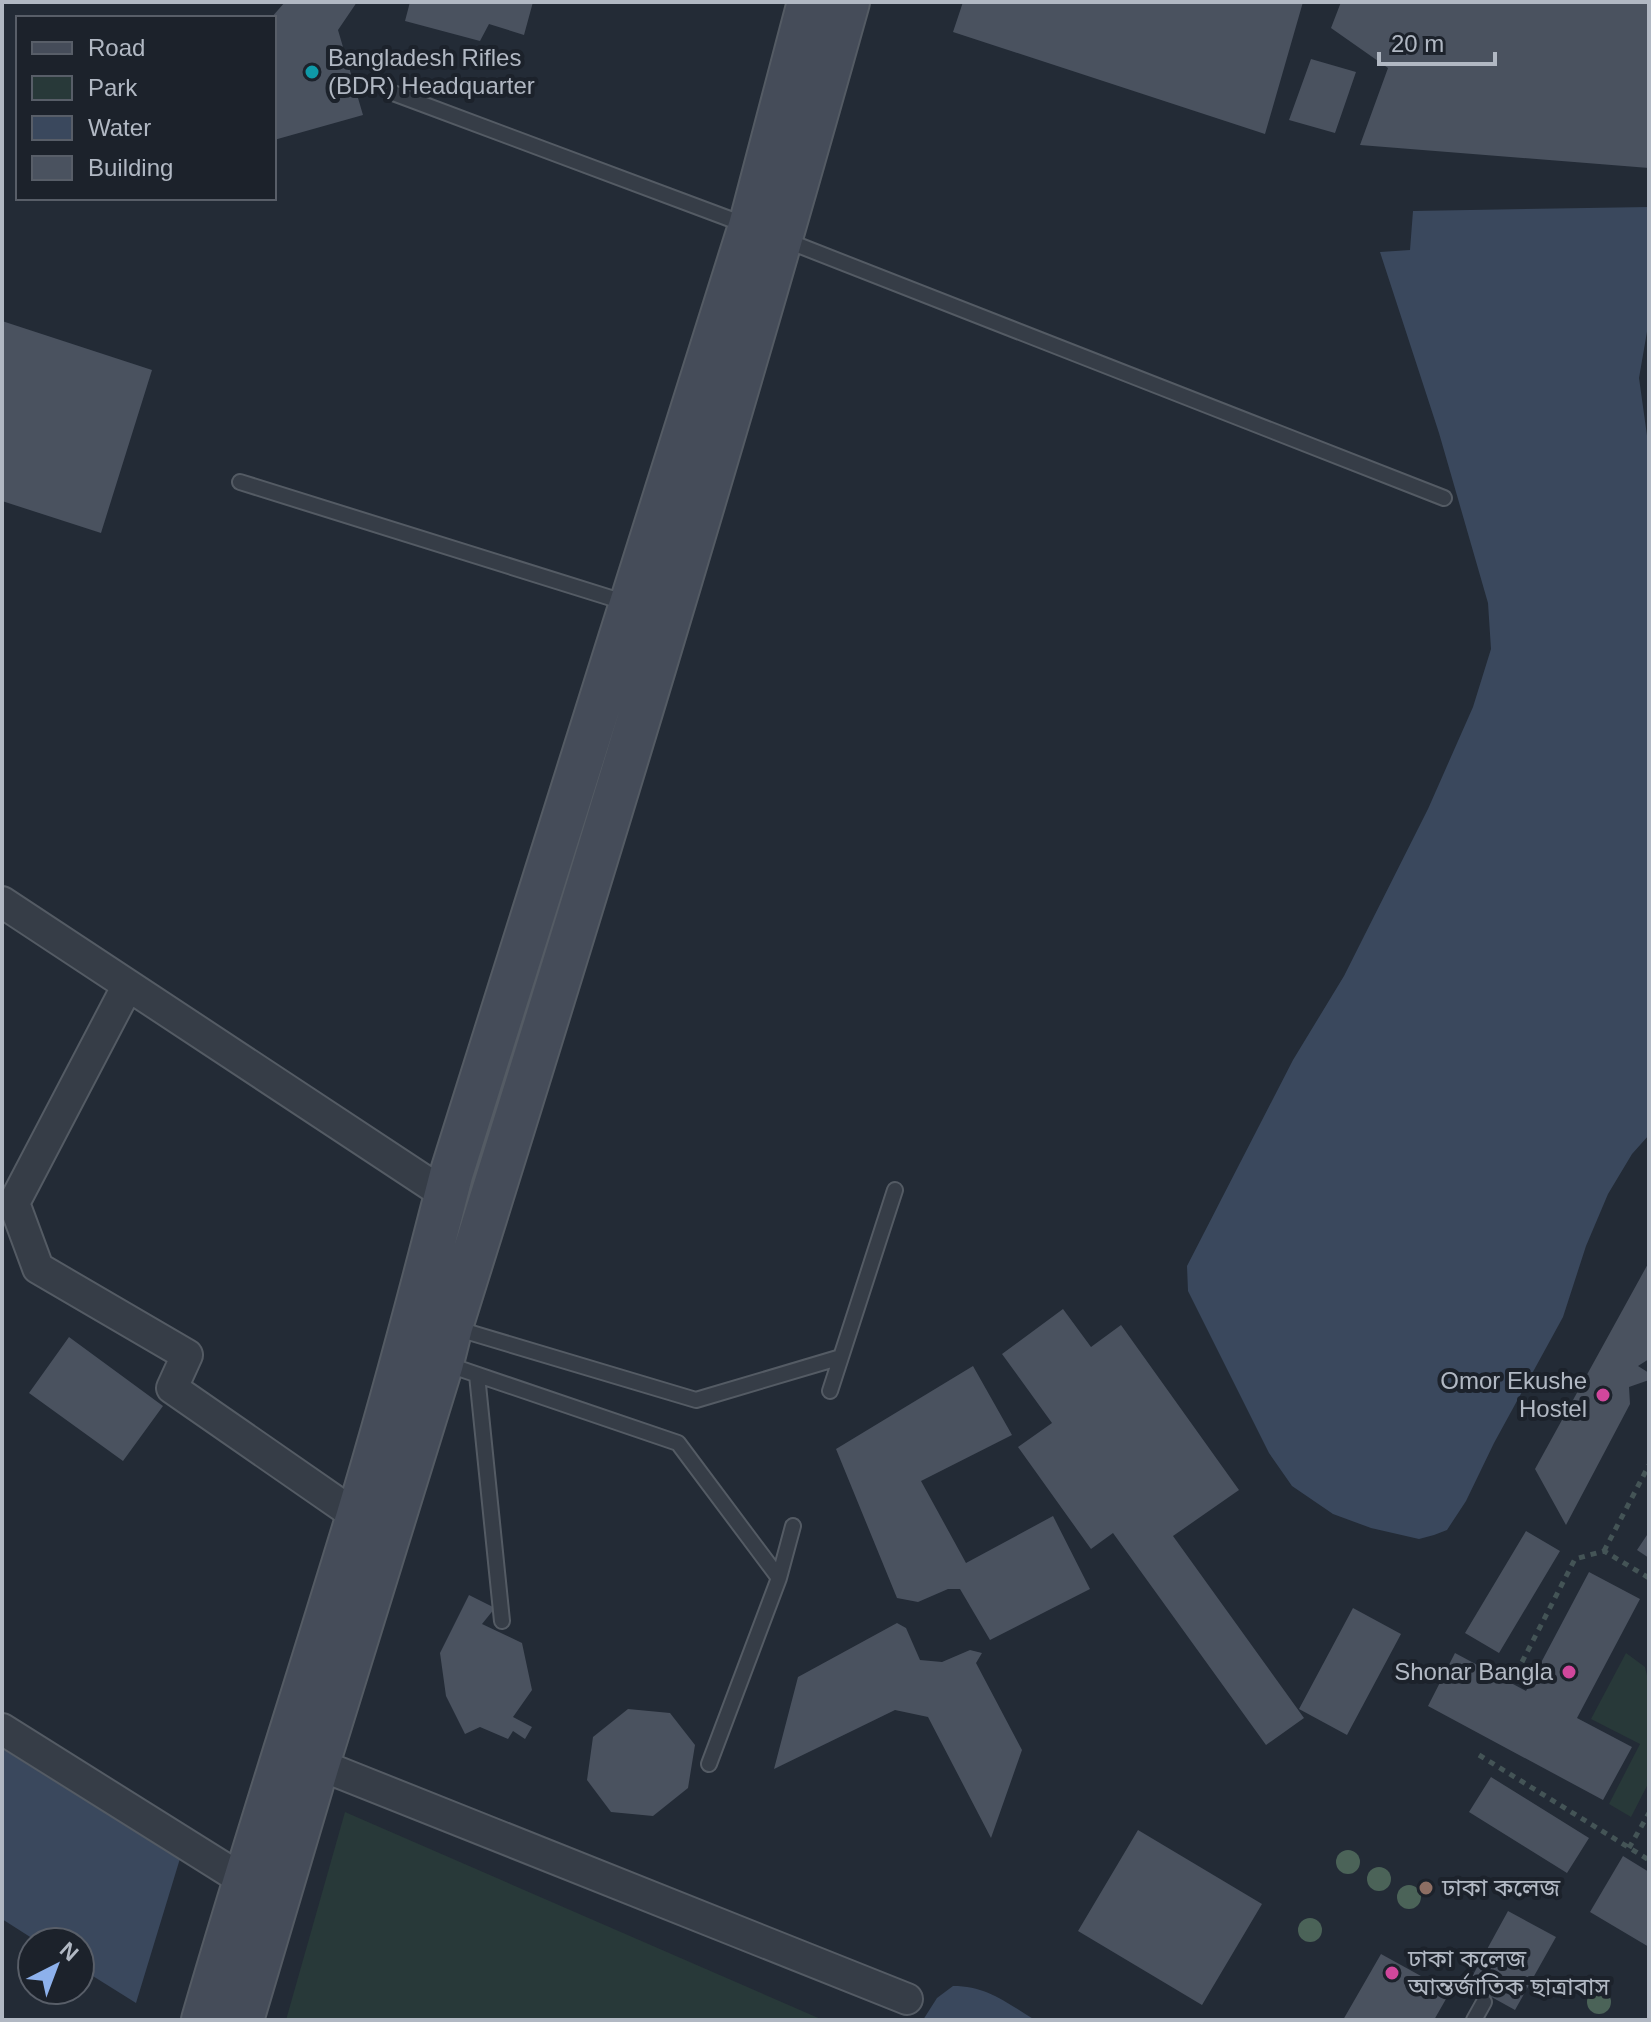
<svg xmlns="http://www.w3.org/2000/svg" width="1651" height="2022" viewBox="0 0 1651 2022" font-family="Helvetica,'Noto Sans Bengali',sans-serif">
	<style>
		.green { fill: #283939 }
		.water { fill: #3a485d }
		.building { fill: #4a525f }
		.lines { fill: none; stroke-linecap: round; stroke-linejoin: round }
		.lane-casing { stroke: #545b64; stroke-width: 18 }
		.street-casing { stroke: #545b64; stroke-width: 34 }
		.secondary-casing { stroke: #545b64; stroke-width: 46 }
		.path { stroke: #445456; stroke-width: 5; stroke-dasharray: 6 6; stroke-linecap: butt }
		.lane { stroke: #363d47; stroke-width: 14 }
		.street { stroke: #363d47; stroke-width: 30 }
		.secondary { stroke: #454c59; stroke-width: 42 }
		.tree { fill: #4b6358 }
		.culture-dot { fill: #0f9aa8; stroke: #1c222b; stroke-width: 3 }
		.hotel-dot { fill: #d1479c; stroke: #1c222b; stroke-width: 3 }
		.education-dot { fill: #8d6e63; stroke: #1c222b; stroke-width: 3 }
		.labels { text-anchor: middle; stroke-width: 8; stroke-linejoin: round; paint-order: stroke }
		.poi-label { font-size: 24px; fill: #b1b8c3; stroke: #1c222b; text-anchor: start }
	</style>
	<rect width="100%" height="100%" fill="#232b36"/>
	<path class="green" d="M1626 1653 1645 1667 1649 1684V1782L1631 1817 1609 1804 1640 1744 1591 1719Z
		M345 1812 823 2020H286Z"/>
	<path class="water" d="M1649 207V320L1639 378 1649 450V1135L1632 1154 1608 1194 1586 1246 1563 1317 1494 1443 1466 1501 1447 1530 1434 1535 1419 1539 1371 1528 1333 1514 1292 1486 1269 1453 1188 1291 1187 1266 1293 1060 1344 976 1428 809 1473 707 1491 649 1488 603 1439 433 1380 252 1410 250 1413 211Z
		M2 1740 182 1852 136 2003 80 1968V1942H38L2 1919Z
		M953 1986C987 1986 1007 2003 1035 2020H923L937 1998Z"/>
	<path class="building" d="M285 2H357L338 30 363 115 274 140V18H271Z
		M410 2H533L524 35 489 24 480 41 405 21Z
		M963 2H1303L1265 134 953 32Z
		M1341 2H1648L1649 168 1360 145 1388 68 1331 28Z
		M1311 59 1356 72 1335 133 1289 120Z
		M2 321 152 370 101 533 2 501Z
		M1649 1262V1359L1638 1366 1649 1373V1380L1629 1387 1630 1404 1566 1525 1535 1469Z
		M1063 1309 1091 1347 1121 1325 1239 1490 1173 1536 1304 1718 1266 1745 1113 1533 1091 1549 1018 1447 1052 1423 1002 1354Z
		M69 1337 163 1406 123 1461 29 1393Z
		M973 1366 1012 1435 921 1481 966 1563 1053 1516 1090 1589 990 1640 960 1589H948L918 1602 897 1598 836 1449Z
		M1526 1531 1560 1551 1499 1653 1465 1633Z
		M1649 1532V1558L1637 1550Z
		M1589 1572 1640 1599 1577 1718 1632 1747 1603 1800 1428 1706 1455 1653 1526 1691Z
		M469 1595 495 1608 482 1624 522 1643 532 1690 513 1717 532 1727 525 1739 513 1731 508 1739 480 1727 465 1734 446 1696 440 1653Z
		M1353 1608 1401 1634 1347 1735 1299 1709Z
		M897 1623 906 1628 920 1660 942 1662 970 1650 982 1653 976 1663 1022 1750 991 1838 928 1717 895 1710 774 1769 798 1677Z
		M628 1709 670 1713 695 1745 688 1788 653 1816 611 1812 587 1780 593 1737Z
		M1491 1777 1589 1838 1567 1873 1469 1812Z
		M1138 1830 1262 1904 1202 2005 1078 1931Z
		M1623 1856 1649 1872V1947L1590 1912Z
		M1508 1911 1556 1937 1515 2010 1468 1984Z
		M1381 1954 1450 1992 1434 2020H1343Z"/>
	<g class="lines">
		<defs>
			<path id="lane" d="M393 93 746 225
				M785 240 1444 498
				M240 482 627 603
				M455 1328 696 1400 841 1357 830 1391
				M841 1357 895 1190
				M446 1364 678 1443 779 1578 793 1526
				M477 1375 502 1621
				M709 1764 779 1578
				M1474 2020 1484 2002"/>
			<path id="street" d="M2 902 446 1195
				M128 985 14 1203 38 1268 187 1355 172 1388 358 1517
				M2 1729 243 1880
				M300 1757 907 1999"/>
			<path id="secondary" d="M203 2020C252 1851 307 1684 358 1515 392 1402 422 1289 451 1175L750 226 809 2
				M242 2020 318 1764 442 1363 451 1327C589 887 724 446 848 2"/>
		</defs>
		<use href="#lane" class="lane-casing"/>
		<use href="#street" class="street-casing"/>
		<use href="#secondary" class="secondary-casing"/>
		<path class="path" d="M1604 1551 1649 1465
			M1522 1662 1575 1559 1604 1551 1649 1578
			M1479 1755 1649 1860
			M1629 1848 1649 1813"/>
		<use href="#lane" class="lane"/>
		<use href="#street" class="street"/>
		<use href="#secondary" class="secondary"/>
	</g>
	<g class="tree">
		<circle cx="1348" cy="1862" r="12"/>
		<circle cx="1379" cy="1879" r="12"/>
		<circle cx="1409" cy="1897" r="12"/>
		<circle cx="1310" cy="1930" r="12"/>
		<circle cx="1599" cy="2002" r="12"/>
	</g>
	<circle class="culture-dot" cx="312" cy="72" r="8"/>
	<g class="hotel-dot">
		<circle cx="1603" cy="1395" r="8"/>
		<circle cx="1569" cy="1672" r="8"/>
		<circle cx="1392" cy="1973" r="8"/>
	</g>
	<circle class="education-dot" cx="1426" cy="1888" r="8"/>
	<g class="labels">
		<g class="poi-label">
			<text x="328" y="66">Bangladesh Rifles<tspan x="328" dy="28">(BDR) Headquarter</tspan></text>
			<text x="1587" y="1389" text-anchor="end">Omor Ekushe<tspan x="1587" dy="28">Hostel</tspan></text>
			<text x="1553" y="1680" text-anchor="end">Shonar Bangla</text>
			<text x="1442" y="1896">ঢাকা কলেজ</text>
			<text x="1408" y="1967">ঢাকা কলেজ<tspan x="1408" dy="28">আন্তর্জাতিক ছাত্রাবাস</tspan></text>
		</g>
	</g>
	<rect width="1651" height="2022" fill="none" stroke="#b1b8c3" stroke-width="8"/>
	<rect x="16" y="16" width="260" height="184" fill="#1c222b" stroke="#585e68" stroke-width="2"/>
	<rect x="32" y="42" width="40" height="12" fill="#454c59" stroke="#585e68" stroke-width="2"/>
	<text x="88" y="56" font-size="24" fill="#b1b8c3">Road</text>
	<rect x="32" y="76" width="40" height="24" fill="#283939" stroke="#585e68" stroke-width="2"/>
	<text x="88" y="96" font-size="24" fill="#b1b8c3">Park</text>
	<rect x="32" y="116" width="40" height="24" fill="#3a485d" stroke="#585e68" stroke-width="2"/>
	<text x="88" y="136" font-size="24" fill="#b1b8c3">Water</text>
	<rect x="32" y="156" width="40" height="24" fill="#4a525f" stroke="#585e68" stroke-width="2"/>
	<text x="88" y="176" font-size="24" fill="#b1b8c3">Building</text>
	<g transform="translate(56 1966) rotate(42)"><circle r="38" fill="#1c222b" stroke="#585e68" stroke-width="2"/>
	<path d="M0-6L14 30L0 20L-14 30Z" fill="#8db1ec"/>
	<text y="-12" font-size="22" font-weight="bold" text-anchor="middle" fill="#b1b8c3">N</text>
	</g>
	<path d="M1379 52v12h116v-12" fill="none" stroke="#b1b8c3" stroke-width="4"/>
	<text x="1391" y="52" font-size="24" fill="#b1b8c3" stroke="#1c222b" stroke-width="6" paint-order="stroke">20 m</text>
</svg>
